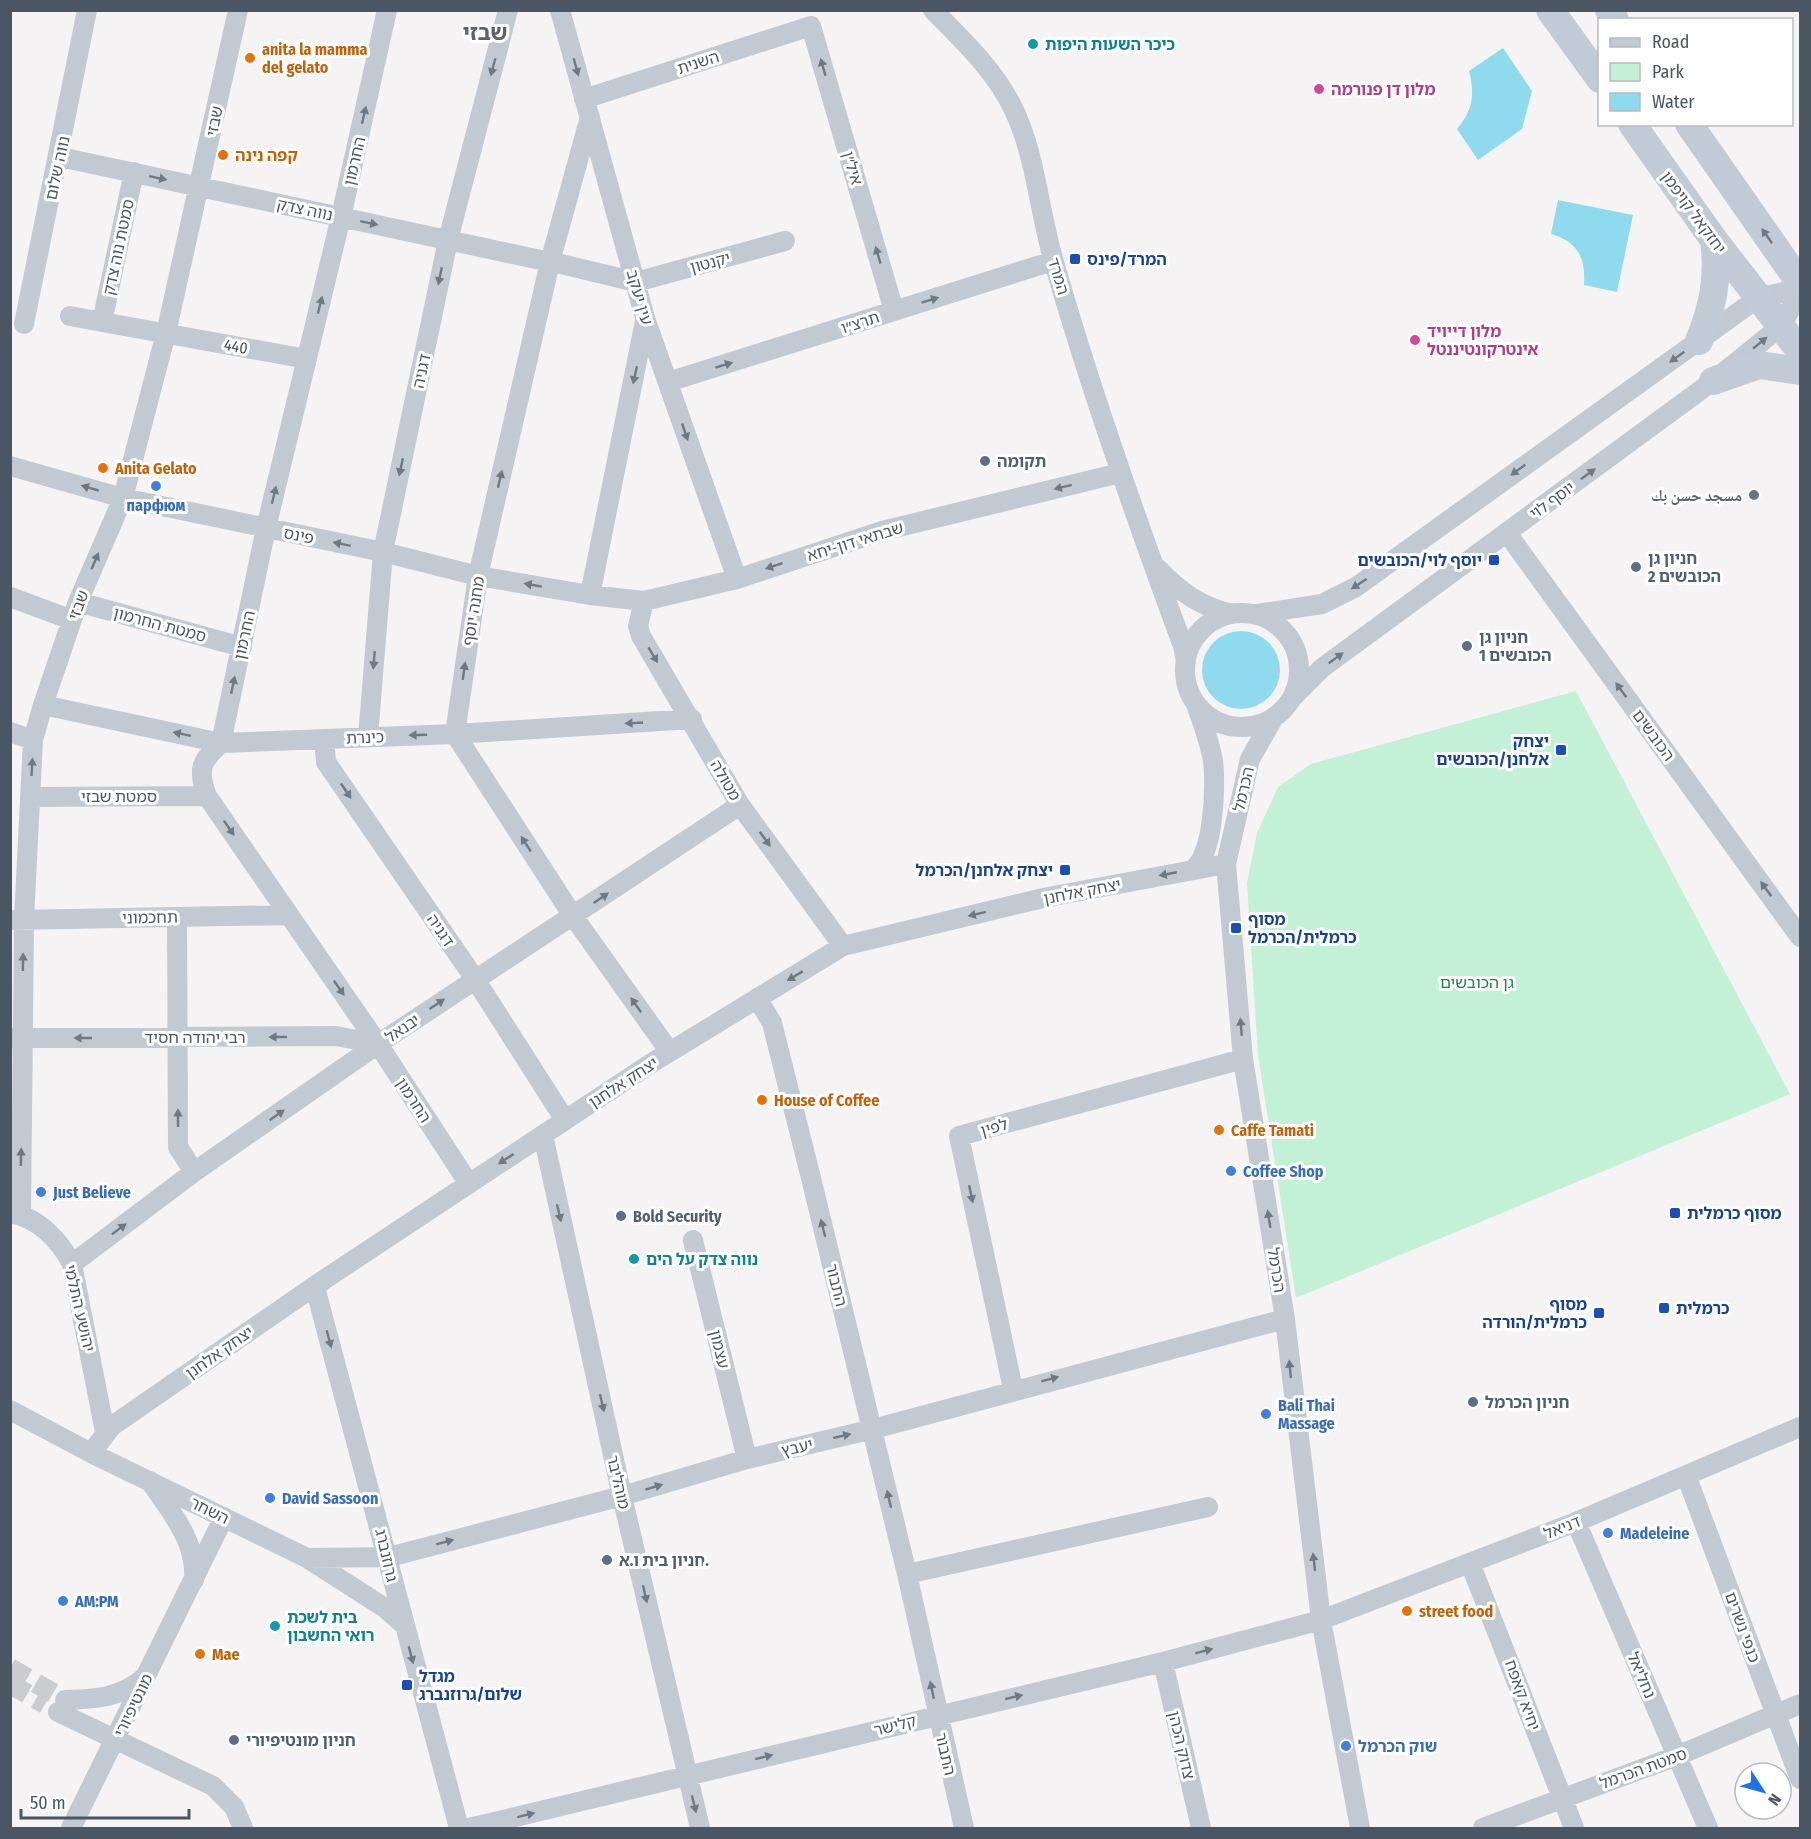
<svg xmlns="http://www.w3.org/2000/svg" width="1811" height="1839" viewBox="0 0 1811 1839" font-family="'Fira Sans Condensed','Noto Naskh Arabic','Noto Sans Hebrew',sans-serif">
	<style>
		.green { fill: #c3f1d5 }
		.water { fill: #90daee }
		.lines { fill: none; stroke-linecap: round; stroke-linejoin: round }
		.street-tunnel { stroke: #caccce; stroke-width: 20; stroke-dasharray: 20 10; stroke-linecap: butt }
		.street { stroke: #c1cad2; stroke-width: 20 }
		.secondary { stroke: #c1cbd6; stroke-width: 28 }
		.oneway { fill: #6e7983 }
		.oneway2 { fill: #6e7984 }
		.culture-dot { fill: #0f9aa8; stroke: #fff; stroke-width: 2 }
		.food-dot { fill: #e8710a; stroke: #fff; stroke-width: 2 }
		.hotel-dot { fill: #d1479c; stroke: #fff; stroke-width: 2 }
		.transit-dot { fill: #1a4fb4; stroke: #fff; stroke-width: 2 }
		.service-dot { fill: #5c6f8a; stroke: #fff; stroke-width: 2 }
		.shop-dot { fill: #3f7fe0; stroke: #fff; stroke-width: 2 }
		.worship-dot { fill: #6b7280; stroke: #fff; stroke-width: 2 }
		.labels { text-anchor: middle; stroke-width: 6; stroke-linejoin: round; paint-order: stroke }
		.culture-label { font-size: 16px; font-weight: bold; fill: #0d838f; stroke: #fff; text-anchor: start }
		.food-label { font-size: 16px; font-weight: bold; fill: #c56008; stroke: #fff; text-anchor: start }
		.street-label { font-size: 16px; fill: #4a5661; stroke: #fff }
		.hotel-label { font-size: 16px; font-weight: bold; fill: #b23c85; stroke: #fff; text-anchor: start }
		.transit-label { font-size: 16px; font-weight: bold; fill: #164399; stroke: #fff; text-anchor: start }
		.service-label { font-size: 16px; font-weight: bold; fill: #4e5e75; stroke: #fff; text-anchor: start }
		.worship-label { font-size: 16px; font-weight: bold; fill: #5b616d; stroke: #fff; text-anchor: end }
		.shop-label { font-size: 16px; font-weight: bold; fill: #366cbe; stroke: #fff; text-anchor: start }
		.park-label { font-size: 16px; fill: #17864f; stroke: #fff }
		.district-label { font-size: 22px; font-weight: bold; fill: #5f6368; stroke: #fff }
	</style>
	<rect width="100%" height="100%" fill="#f5f3f3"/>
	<path class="green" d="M1576 691 1790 1094 1296 1298 1258 1055 1247 883 1257 833 1278 787 1311 764Z"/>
	<path class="water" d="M1503 48 1532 91 1522 129 1478 160 1457 129C1473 110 1475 95 1469 71Z
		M1558 200 1633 215 1617 292 1584 285C1586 258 1578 242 1551 234Z
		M1202 670a39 39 0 1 1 78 0a39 39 0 1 1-78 0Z"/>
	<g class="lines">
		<path class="street-tunnel" d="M10 1668 65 1700
			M10 1684 45 1704"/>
		<path class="street" d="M387 10 341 217 266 528 221 743C201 761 197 769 207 796L378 1044 469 1184
			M560 10 645 318 737 579
			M933 10C963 41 994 69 1013 108 1036 155 1039 212 1054 262 1091 392 1136 519 1183 646L1186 661
			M584 99 811 26 894 311
			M590 117 550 262 478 576 455 734 573 916 667 1048 672 1050
			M60 157 550 262
			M134 172 102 322 307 359
			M561 264 636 282 785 241
			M70 316 102 322
			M24 324 87 10
			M668 382 1053 261
			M10 466 123 498 383 552 478 576 590 595 644 601 737 579 882 531 1120 473
			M1507 533 1800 937
			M1158 569C1179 591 1202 608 1233 614
			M590 595 645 321
			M10 597 72 620
			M644 601 638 626 641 636 740 805 843 946
			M78 602 242 647
			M1185 670a57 57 0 1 1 114 0a57 57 0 1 1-114 0Z
			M1257 614 1322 604 1356 587 1758 298 1800 288
			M1293 697 1322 668 1713 381 1781 326 1800 292
			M43 705 221 743 455 734 692 719
			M1274 717 1250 759 1226 864 1243 1059 1285 1319 1321 1620 1360 1828
			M10 732 33 740
			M368 737 383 552 448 240 508 10
			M324 739 326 762 475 979 565 1120
			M30 797 207 796
			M1193 869C1214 856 1216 784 1213 761 1210 742 1203 725 1197 707
			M177 917 178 1147 194 1172
			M13 920 289 915
			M757 998 772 1023 811 1178 907 1574 964 1828
			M10 1038 336 1036 378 1044
			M543 1135 622 1496 700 1828
			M10 1213C38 1217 60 1241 72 1264L105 1432
			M21 1215 24 919 33 740 43 705 78 602 123 498 166 333 238 10
			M693 1240 747 1459
			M72 1264 194 1172 378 1044 740 805
			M319 1283 316 1291 459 1828
			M1013 1389 959 1136 1243 1059
			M10 1410 91 1453 307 1558 385 1608 402 1623
			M91 1453 112 1426 319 1283 650 1064 843 946 1043 898 1226 864
			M1686 1475 1800 1779
			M150 1481C170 1511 197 1541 194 1580
			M1576 1522 1708 1828
			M307 1558 389 1557 622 1496 747 1459 873 1429 1285 1319
			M1470 1563 1574 1828
			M907 1574 1208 1507
			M1163 1662 1201 1828
			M65 1700C97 1699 121 1698 146 1676
			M58 1712 213 1786 234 1807 243 1828
			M71 1828 224 1517
			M469 1828 1163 1662 1321 1620 1576 1522 1800 1427
			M1483 1828 1677 1756 1800 1704"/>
		<path class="secondary" d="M1550 10 1600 79
			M1609 10 1615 20
			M1632 124 1714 240 1800 351
			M1689 124 1800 283
			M1699 341C1713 307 1719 277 1714 240
			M1713 381 1759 365 1800 371"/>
	</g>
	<defs><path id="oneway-solid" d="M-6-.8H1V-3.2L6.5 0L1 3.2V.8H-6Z" transform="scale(1.5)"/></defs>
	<g class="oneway">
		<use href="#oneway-solid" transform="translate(493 67) rotate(105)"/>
		<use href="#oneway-solid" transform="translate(576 67) rotate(75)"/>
		<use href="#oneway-solid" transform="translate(823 67) rotate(-106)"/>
		<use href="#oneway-solid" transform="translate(364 115) rotate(-77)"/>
		<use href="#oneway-solid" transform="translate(158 178) rotate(12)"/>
		<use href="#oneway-solid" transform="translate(369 223) rotate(12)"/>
		<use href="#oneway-solid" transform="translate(878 255) rotate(-106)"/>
		<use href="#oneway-solid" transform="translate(440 276) rotate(102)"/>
		<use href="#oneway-solid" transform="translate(930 300) rotate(-17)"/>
		<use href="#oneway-solid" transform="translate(320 305) rotate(-76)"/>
		<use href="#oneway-solid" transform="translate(1760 343) rotate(-39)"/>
		<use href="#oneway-solid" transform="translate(1677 357) rotate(144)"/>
		<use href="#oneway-solid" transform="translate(724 365) rotate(-17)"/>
		<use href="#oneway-solid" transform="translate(635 375) rotate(103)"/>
		<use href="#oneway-solid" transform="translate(685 432) rotate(71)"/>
		<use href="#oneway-solid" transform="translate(401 467) rotate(102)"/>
		<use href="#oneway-solid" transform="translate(1518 470) rotate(144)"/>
		<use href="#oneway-solid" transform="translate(1588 474) rotate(-36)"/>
		<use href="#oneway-solid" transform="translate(500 479) rotate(-77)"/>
		<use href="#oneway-solid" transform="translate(1063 487) rotate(166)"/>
		<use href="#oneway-solid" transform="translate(90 488) rotate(-164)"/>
		<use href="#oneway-solid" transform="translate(274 495) rotate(-76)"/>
		<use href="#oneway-solid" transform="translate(342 544) rotate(-168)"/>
		<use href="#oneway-solid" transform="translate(95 561) rotate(-67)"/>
		<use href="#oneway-solid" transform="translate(774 566) rotate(162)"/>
		<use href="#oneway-solid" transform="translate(1359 584) rotate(147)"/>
		<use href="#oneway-solid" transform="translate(533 585) rotate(-170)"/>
		<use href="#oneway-solid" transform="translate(653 655) rotate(59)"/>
		<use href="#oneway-solid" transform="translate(1336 658) rotate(-36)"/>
		<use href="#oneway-solid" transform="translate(374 660) rotate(95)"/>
		<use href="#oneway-solid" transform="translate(464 671) rotate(-82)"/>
		<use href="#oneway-solid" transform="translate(233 685) rotate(-78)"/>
		<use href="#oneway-solid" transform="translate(1621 690) rotate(-126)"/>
		<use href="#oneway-solid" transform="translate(634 723) rotate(177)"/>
		<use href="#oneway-solid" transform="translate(182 734) rotate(-168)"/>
		<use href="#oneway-solid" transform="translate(418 735) rotate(178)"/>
		<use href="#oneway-solid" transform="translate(32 767) rotate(-87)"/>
		<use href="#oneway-solid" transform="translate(346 791) rotate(56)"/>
		<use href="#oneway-solid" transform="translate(229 828) rotate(55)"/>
		<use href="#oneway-solid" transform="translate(765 839) rotate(54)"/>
		<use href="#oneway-solid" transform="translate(526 844) rotate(-123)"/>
		<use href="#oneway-solid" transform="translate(1168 874) rotate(169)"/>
		<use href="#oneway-solid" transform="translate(1766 889) rotate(-126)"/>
		<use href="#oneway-solid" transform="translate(601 898) rotate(-34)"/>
		<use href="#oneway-solid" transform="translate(977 914) rotate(166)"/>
		<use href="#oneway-solid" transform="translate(23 962) rotate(-89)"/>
		<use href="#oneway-solid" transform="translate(795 976) rotate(149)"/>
		<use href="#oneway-solid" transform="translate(339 988) rotate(55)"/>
		<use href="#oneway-solid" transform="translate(437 1004) rotate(-34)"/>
		<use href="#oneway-solid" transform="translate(636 1005) rotate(-125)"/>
		<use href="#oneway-solid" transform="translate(1241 1027) rotate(-95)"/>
		<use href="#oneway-solid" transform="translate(278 1037) rotate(180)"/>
		<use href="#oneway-solid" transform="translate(83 1038) rotate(180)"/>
		<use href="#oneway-solid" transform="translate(277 1115) rotate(-35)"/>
		<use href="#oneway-solid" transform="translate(178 1118) rotate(-90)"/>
		<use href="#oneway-solid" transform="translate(21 1157) rotate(-89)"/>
		<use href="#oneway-solid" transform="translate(506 1159) rotate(147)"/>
		<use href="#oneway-solid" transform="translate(971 1194) rotate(78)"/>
		<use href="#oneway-solid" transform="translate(559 1213) rotate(77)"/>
		<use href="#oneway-solid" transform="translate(1269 1219) rotate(-99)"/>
		<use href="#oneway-solid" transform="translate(823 1228) rotate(-104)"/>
		<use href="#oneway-solid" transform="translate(119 1229) rotate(-37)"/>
		<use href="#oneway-solid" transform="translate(329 1339) rotate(75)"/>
		<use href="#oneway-solid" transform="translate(1290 1369) rotate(-96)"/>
		<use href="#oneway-solid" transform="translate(1050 1379) rotate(-15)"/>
		<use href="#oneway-solid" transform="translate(602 1403) rotate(77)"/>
		<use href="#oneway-solid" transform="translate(842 1436) rotate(-13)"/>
		<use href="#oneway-solid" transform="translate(654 1487) rotate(-17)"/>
		<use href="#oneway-solid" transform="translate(889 1499) rotate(-103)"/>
		<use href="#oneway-solid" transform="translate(445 1542) rotate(-15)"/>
		<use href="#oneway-solid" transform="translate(1314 1562) rotate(-97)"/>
		<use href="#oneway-solid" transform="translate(645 1594) rotate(77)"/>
		<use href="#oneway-solid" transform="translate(1204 1651) rotate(-15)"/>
		<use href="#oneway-solid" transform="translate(411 1655) rotate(75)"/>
		<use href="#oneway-solid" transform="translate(932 1690) rotate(-102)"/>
		<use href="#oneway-solid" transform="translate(1014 1697) rotate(-13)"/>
		<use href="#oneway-solid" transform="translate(764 1757) rotate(-14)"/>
		<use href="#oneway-solid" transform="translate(694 1804) rotate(76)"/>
		<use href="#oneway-solid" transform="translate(526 1815) rotate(-14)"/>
	</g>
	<use class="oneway2" href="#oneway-solid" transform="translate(1767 236) rotate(-125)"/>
	<g class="culture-dot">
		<circle cx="1033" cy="44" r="6"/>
		<circle cx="634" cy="1259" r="6"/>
		<circle cx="275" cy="1626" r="6"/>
	</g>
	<g class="food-dot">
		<circle cx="250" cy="58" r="6"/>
		<circle cx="223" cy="155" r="6"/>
		<circle cx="103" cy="468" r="6"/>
		<circle cx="762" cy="1100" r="6"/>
		<circle cx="1219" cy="1130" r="6"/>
		<circle cx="1407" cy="1611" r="6"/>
		<circle cx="200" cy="1654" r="6"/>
	</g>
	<g class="hotel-dot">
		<circle cx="1319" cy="89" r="6"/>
		<circle cx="1415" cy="340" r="6"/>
	</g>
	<g class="transit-dot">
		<rect x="1069" y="253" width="12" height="12" rx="3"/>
		<rect x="1488" y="554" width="12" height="12" rx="3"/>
		<rect x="1555" y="744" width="12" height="12" rx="3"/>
		<rect x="1059" y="864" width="12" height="12" rx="3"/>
		<rect x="1230" y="922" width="12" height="12" rx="3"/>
		<rect x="1669" y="1207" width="12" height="12" rx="3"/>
		<rect x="1658" y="1302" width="12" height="12" rx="3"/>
		<rect x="1593" y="1307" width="12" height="12" rx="3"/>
		<rect x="401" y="1679" width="12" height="12" rx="3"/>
	</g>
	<g class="service-dot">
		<circle cx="985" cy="461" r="6"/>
		<circle cx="1636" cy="567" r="6"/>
		<circle cx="1467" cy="646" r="6"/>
		<circle cx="621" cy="1216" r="6"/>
		<circle cx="1473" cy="1402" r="6"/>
		<circle cx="607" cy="1560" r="6"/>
		<circle cx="234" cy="1740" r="6"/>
	</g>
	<g class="shop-dot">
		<circle cx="156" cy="486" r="6"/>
		<circle cx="1231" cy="1171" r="6"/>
		<circle cx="41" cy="1192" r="6"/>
		<circle cx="1266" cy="1414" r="6"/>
		<circle cx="270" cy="1498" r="6"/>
		<circle cx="1608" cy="1533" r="6"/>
		<circle cx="63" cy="1601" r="6"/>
		<circle cx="1346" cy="1746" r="6"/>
	</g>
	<circle class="worship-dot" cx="1754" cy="495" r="6"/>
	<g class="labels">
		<g class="culture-label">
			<text x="1045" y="50">כיכר השעות היפות</text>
			<text x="646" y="1265">נווה צדק על הים</text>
			<text x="287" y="1623">בית לשכת<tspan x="287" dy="18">רואי החשבון</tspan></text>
		</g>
		<g class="food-label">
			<text x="262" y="55">anita la mamma<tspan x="262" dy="18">del gelato</tspan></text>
			<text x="235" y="161">קפה נינה</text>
			<text x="115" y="474">Anita Gelato</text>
			<text x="774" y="1106">House of Coffee</text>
			<text x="1231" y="1136">Caffe Tamati</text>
			<text x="1419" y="1617">street food</text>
			<text x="212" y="1660">Mae</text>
		</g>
		<g class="street-label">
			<text transform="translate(698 62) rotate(-18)" y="6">השנית</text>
			<text transform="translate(214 121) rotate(-78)" y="6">שבזי</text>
			<text transform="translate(354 161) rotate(-77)" y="6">החרמון</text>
			<text transform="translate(57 168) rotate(-78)" y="6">נווה שלום</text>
			<text transform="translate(853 168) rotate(74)" y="6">איל״ן</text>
			<text transform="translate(305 209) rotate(12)" y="6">נווה צדק</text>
			<text transform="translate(1694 212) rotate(54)" y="6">יחזקאל קויפמן</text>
			<text transform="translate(118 247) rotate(-78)" y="6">סמטת נוה צדק</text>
			<text transform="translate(710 262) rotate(-15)" y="6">יקנטון</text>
			<text transform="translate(1059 276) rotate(73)" y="6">המרד</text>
			<text transform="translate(640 297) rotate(74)" y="6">עין יעקב</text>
			<text transform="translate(860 322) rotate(-18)" y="6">תרצ״ו</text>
			<text transform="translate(236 346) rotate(10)" y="6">440</text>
			<text transform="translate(421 371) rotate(-78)" y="6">דגניה</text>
			<text transform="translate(1552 500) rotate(-36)" y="6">יוסף לוי</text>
			<text transform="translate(299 535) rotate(12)" y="6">פינס</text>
			<text transform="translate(855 541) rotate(-17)" y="6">שבתאי דון-יחא</text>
			<text transform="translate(78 605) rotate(-69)" y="6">שבזי</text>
			<text transform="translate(473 611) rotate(-81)" y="6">מחנה יוסף</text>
			<text transform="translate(160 624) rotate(15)" y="6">סמטת החרמון</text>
			<text transform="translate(244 635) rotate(-78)" y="6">החרמון</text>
			<text transform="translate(1654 735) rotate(54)" y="6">הכובשים</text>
			<text transform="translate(365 737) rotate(-2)" y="6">כינרת</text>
			<text transform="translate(726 780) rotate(60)" y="6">מטולה</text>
			<text transform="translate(1243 789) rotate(-77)" y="6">הכרמל</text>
			<text x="119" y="802">סמטת שבזי</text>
			<text transform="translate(1082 891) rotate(-11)" y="6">יצחק אלחנן</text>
			<text transform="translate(150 917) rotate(-1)" y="6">תחכמוני</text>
			<text transform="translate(441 930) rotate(56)" y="6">דגניה</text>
			<text transform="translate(402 1028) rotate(-34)" y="6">יבנאל</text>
			<text x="195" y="1043">רבי יהודה חסיד</text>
			<text transform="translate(623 1082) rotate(-33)" y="6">יצחק אלחנן</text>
			<text transform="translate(414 1100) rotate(57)" y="6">החרמון</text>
			<text transform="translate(994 1127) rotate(-15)" y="6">לפין</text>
			<text transform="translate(1277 1270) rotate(81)" y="6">הכרמל</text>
			<text transform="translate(837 1285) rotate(76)" y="6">התבור</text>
			<text transform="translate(80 1308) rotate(77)" y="6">יהושע התלמי</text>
			<text transform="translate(720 1349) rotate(76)" y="6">עצמון</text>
			<text transform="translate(219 1352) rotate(-35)" y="6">יצחק אלחנן</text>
			<text transform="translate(797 1447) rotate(-13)" y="6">יעבץ</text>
			<text transform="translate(619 1482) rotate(77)" y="6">מוהליבר</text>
			<text transform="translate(210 1510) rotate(26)" y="6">השחר</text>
			<text transform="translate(1562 1527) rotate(-22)" y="6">דניאל</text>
			<text transform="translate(387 1555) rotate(77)" y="6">גרוזנברג</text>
			<text transform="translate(1743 1627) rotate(70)" y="6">כנפי נשרים</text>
			<text transform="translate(1642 1675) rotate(67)" y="6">נחליאל</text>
			<text transform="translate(1523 1695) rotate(70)" y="6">יחיא קאפח</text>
			<text transform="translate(133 1705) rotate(-64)" y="6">מונטיפיורי</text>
			<text transform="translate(895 1725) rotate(-14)" y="6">קלישר</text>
			<text transform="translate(1182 1745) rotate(77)" y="6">צדוק הכהן</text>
			<text transform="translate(946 1754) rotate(77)" y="6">התבור</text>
			<text transform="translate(1643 1768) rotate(-20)" y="6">סמטת הכרמל</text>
		</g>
		<g class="hotel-label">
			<text x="1331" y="95">מלון דן פנורמה</text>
			<text x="1427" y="337">מלון דייויד<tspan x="1427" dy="18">אינטרקונטיננטל</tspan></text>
		</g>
		<g class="transit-label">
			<text x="1087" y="265">המרד/פינס</text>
			<text x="1482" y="566" text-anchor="end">יוסף לוי/הכובשים</text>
			<text x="1549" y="747" text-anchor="end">יצחק<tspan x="1549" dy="18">אלחנן/הכובשים</tspan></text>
			<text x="1053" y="876" text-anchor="end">יצחק אלחנן/הכרמל</text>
			<text x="1248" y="925">מסוף<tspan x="1248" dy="18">כרמלית/הכרמל</tspan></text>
			<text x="1687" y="1219">מסוף כרמלית</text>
			<text x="1587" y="1310" text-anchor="end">מסוף<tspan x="1587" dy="18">כרמלית/הורדה</tspan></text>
			<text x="1676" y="1314">כרמלית</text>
			<text x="419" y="1682">מגדל<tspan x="419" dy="18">שלום/גרוזנברג</tspan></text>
		</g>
		<g class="service-label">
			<text x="997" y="467">תקומה</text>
			<text x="1648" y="564">חניון גן<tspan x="1648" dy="18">הכובשים 2</tspan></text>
			<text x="1479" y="643">חניון גן<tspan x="1479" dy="18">הכובשים 1</tspan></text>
			<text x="633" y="1222">Bold Security</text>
			<text x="1485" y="1408">חניון הכרמל</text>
			<text x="619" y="1566">חניון בית ו.א.</text>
			<text x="246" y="1746">חניון מונטיפיורי</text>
		</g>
		<g class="worship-label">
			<text x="1742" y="501">مسجد حسن بك</text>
		</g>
		<g class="shop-label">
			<text x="156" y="511" text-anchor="middle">парфюм</text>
			<text x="1243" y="1177">Coffee Shop</text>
			<text x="53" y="1198">Just Believe</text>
			<text x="1278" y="1411">Bali Thai<tspan x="1278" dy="18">Massage</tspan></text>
			<text x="282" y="1504">David Sassoon</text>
			<text x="1620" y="1539">Madeleine</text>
			<text x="75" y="1607">AM:PM</text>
			<text x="1358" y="1752">שוק הכרמל</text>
		</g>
		<g class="park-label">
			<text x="1477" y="988">גן הכובשים</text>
		</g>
		<g class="district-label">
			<text x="485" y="40">שבזי</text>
		</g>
	</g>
	<rect width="1811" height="1839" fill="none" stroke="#4a5661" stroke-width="24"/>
	<rect x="1598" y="18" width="195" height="108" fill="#ffffff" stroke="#b7bbc0" stroke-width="1.5"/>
	<rect x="1610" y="38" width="30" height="9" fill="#c1cbd6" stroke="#b7bbc0" stroke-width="1.5"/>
	<text x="1652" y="48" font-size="18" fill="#4a5661">Road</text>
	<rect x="1610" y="63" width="30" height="18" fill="#c3f1d5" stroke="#b7bbc0" stroke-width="1.5"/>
	<text x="1652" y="78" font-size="18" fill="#4a5661">Park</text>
	<rect x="1610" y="93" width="30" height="18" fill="#90daee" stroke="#b7bbc0" stroke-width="1.5"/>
	<text x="1652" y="108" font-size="18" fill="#4a5661">Water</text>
	<g transform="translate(1763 1791) rotate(126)"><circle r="28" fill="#ffffff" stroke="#b7bbc0" stroke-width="1.5"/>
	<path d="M0-4.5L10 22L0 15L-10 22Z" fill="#1a73e8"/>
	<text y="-9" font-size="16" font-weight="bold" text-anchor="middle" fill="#4a5661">N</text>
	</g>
	<path d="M21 1809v9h168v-9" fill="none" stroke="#4a5661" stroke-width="3"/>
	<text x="30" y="1809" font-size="18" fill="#4a5661" stroke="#ffffff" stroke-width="4.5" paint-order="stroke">50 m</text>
</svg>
